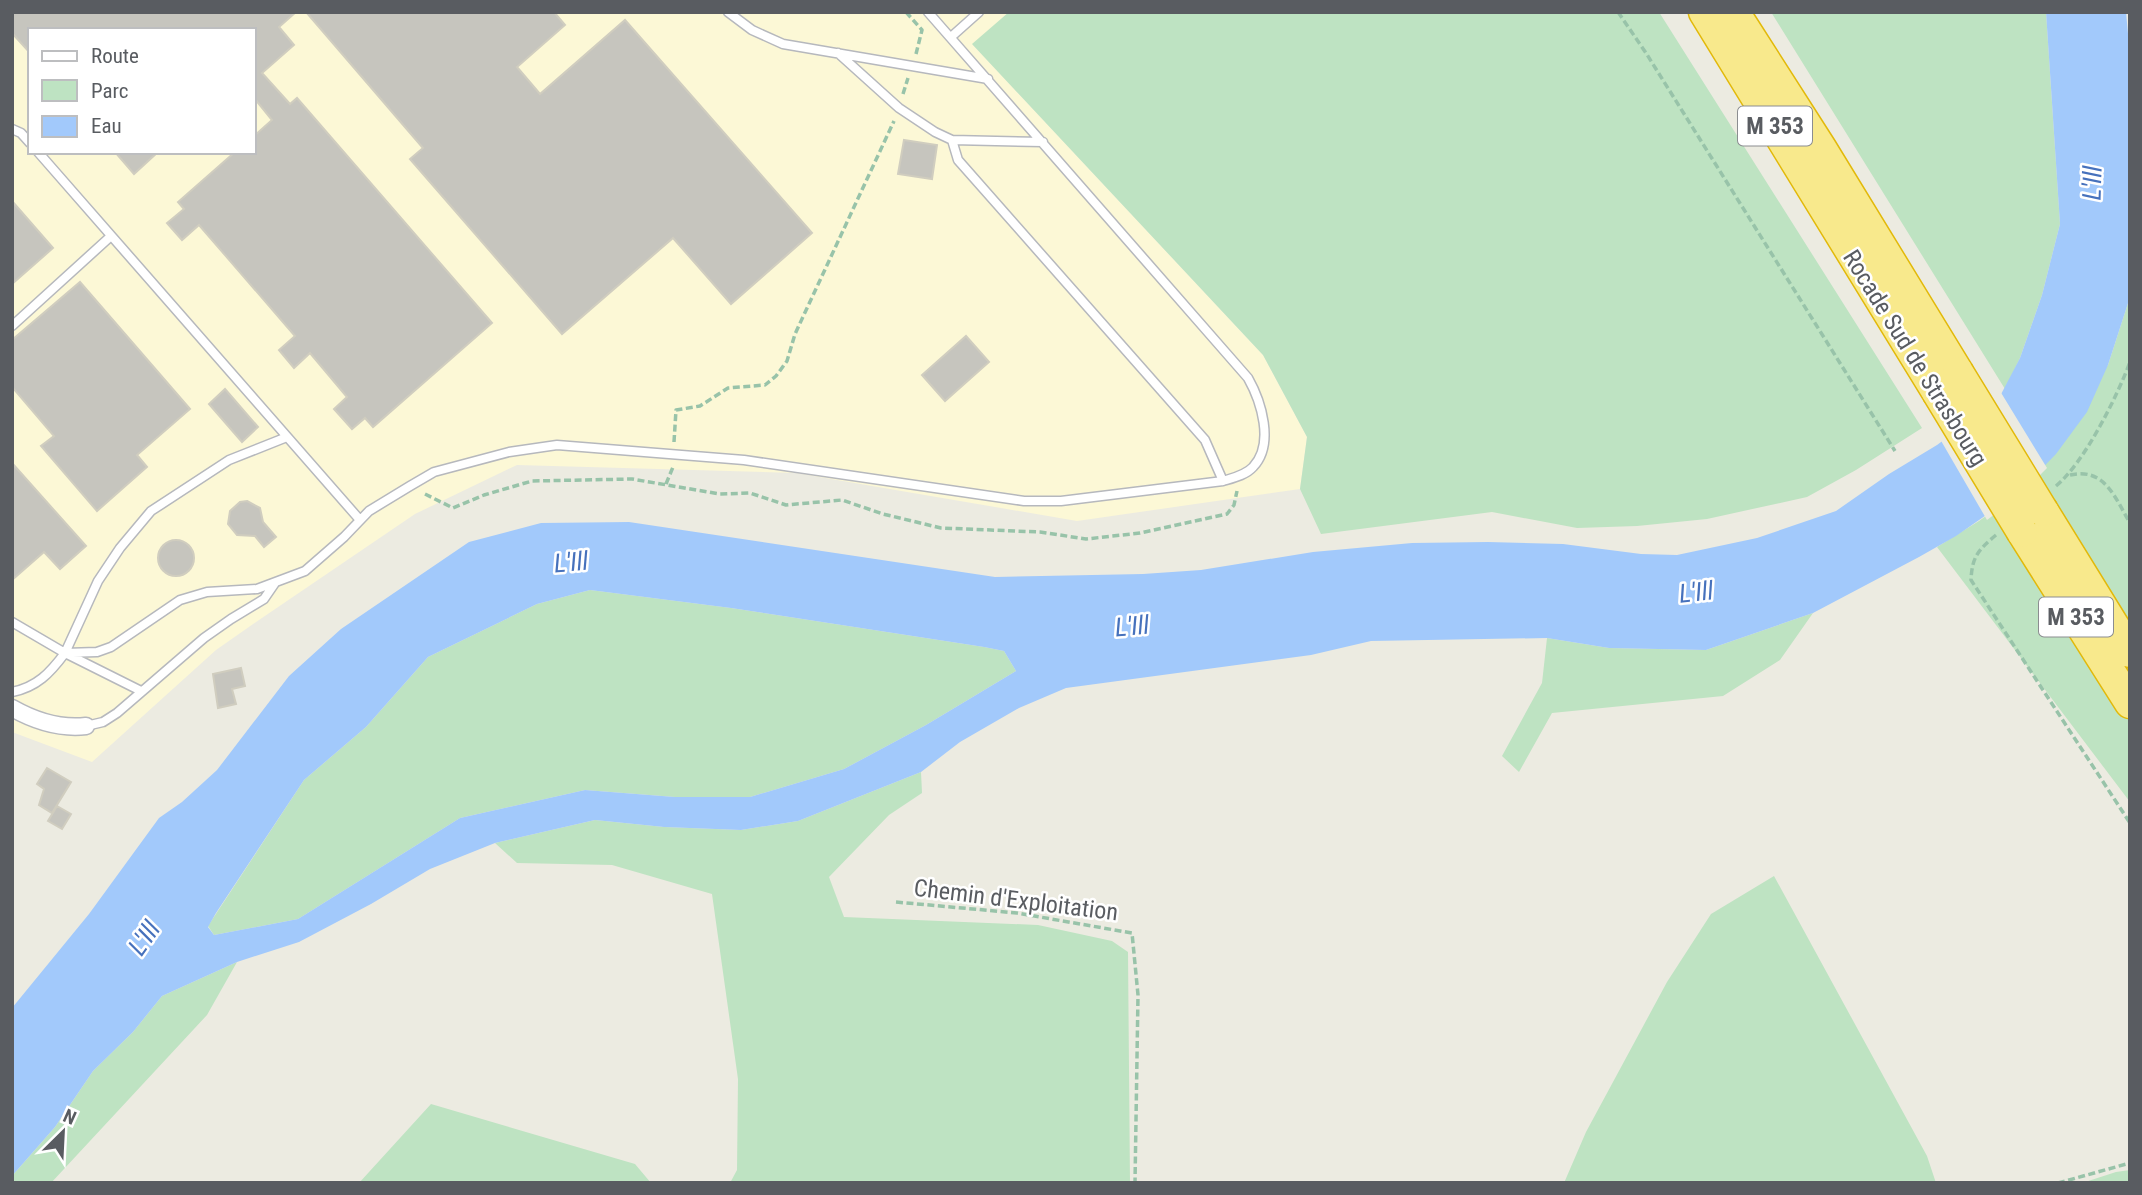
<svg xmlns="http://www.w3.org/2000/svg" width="2142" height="1195" viewBox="0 0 2142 1195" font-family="'Roboto Condensed',sans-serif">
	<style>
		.commercial { fill: #fcf8d6; fill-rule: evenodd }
		.green { fill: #bee3c2 }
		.water { fill: #a2c9fb; fill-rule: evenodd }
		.pier { fill: #ecebe1 }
		.building { fill: #c6c5be; stroke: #d0cdbf; stroke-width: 2 }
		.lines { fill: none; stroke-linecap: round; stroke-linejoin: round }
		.lane-casing { stroke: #b6b8bd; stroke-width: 11 }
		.street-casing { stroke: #b6b8bd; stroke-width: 19 }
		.highway-casing { stroke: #e2b90a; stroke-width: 33 }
		.path { stroke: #98c3a9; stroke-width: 3.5; stroke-dasharray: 7 3.5; stroke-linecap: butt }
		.lane { stroke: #fff; stroke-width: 8 }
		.street { stroke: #fff; stroke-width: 16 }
		.highway { stroke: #f8e98c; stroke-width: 30 }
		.highway-bridge-casing { stroke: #e2b90a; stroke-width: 33; stroke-linecap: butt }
		.highway-bridge { stroke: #f8e98c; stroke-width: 30 }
		.labels { text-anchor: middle; stroke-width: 5; stroke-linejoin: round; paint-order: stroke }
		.shield { fill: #fff; stroke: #8b8d90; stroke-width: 2 }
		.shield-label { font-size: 23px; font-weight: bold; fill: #595c61 }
		.street-label { font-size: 24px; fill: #595c61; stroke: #fff }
		.water-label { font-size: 26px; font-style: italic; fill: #4671bc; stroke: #fff }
	</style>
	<rect width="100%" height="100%" fill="#ecebe1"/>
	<path class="commercial" d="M12 12H1009L973 45 1263 355 1307 437 1300 489 1077 521 796 473 517 465 415 514 259 620 216 650 92 762 12 732ZM30 30H254V152H30Z"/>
	<path class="green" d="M1009 12H1659L1922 428 1856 470 1807 497 1707 519 1637 526 1577 528 1492 512 1321 534 1300 489 1307 437 1263 355 972 44Z
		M1771 12H2046L2060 224 2042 295 2020 358 2005 389Z
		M2130 262V802L1937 547 1979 521 2018 493 2108 365 2129 300Z
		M590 590 731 608 984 647 1004 651 1016 671 926 725 844 769 750 797H675L585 790 460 818 298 919 214 935 208 926 304 780 366 727 428 657 537 604Z
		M1813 613 1780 660 1723 696 1552 713 1519 772 1502 756 1542 683 1547 638 1609 648 1706 650Z
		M921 772 922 793 889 815 829 877 844 917 1038 925 1112 941 1128 952 1130 1183H730L737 1170 738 1079 712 894 612 865 517 863 495 843 595 820 664 827 741 830 798 821Z
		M1774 876 1927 1156 1936 1183H1564L1586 1132 1667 982 1711 914Z
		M237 962 207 1015 51 1183H12V1176L55 1127 93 1071 133 1032 162 996Z
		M431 1104 635 1164 651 1183H359Z
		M2130 1170V1183H2082L2116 1172Z"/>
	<path class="water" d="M2046 12H2126L2130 55 2129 300 2108 365 2087 412 2056 454 2018 493 1956 536 1919 557 1813 613 1706 650 1609 648 1547 638 1371 641 1311 655 1066 688 1019 708 960 742 921 772 798 821 741 830 664 827 595 820 495 843 430 869 371 904 299 942 237 962 162 996 133 1032 93 1071 55 1127 12 1176V1008L89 914 159 818 182 802 217 770 289 676 341 629 469 542 541 523 629 522 995 577 1143 574 1201 570 1313 552 1412 543 1488 542 1563 544 1641 554 1677 555 1757 538 1836 511 1889 474 1937 445 1998 400 2020 358 2042 295 2060 224ZM590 590 731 608 984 647 1004 651 1016 671 926 725 844 769 750 797H675L585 790 460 818 298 919 214 935 208 927 216 913 304 780 366 727 428 657 537 604Z"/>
	<path class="pier" d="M2000 391 2047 468 2020 495 1987 520 1940 439 1996 398Z"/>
	<path class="building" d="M12 12H296L279 27 294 45 262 73 290 104 297 98 492 323 373 427 365 418 352 429 334 409 347 397 310 353 294 368 279 350 295 336 199 225 182 240 167 223 184 209 178 202 235 152H254V136L272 120 254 98V30H30V53L12 33Z
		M306 12H554L565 25 517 67 540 94 625 20 812 233 731 304 673 238 562 334 410 159 423 148Z
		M904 140 937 145 932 179 898 174Z
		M115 152H158L134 174Z
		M12 201 53 248 12 284Z
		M80 282 190 409 137 455 147 467 97 511 41 446 54 436 12 387V340Z
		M966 336 989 362 945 401 922 375Z
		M225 389 258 427 242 442 209 404Z
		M12 463 86 546 60 569 44 552 12 580Z
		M247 501 260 508 263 522 276 537 264 547 255 536 237 535 228 524 230 511 240 502Z
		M158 558a18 18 0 1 1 36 0a18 18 0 1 1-36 0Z
		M241 668 245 686 232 689 236 704 218 708 213 674Z
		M47 768 71 782 52 813 39 805 44 789 37 784Z
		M57 806 71 814 62 829 48 821Z"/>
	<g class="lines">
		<defs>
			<path id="lane" d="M728 12 752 30 783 44 988 79
				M951 37 979 12
				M838 53 899 108 935 132 952 140 1043 142
				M12 129 21 133 30 143
				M952 140 958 160 1205 440 1223 481
				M38 152 360 520
				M12 326 111 236
				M12 622 65 653 141 691
				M65 653 98 581 120 548 151 511 229 460 287 437
				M12 692C37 687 50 673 65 653L97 652 111 647 180 600 207 592 257 589 305 571 344 537 369 511 410 486 434 472 509 452 557 445 744 460 1024 501H1061L1223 481C1233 478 1246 475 1253 467 1275 444 1261 401 1248 378L928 12
				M86 726 103 722 117 713 204 638 231 619 264 599 275 583"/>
			<path id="street" d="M12 708C35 721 60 729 86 726"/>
			<path id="highway" d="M1704 12 1937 392
				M1734 12 1821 148 1958 372
				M2043 511 2130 652
				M2022 532 2130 703"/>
		</defs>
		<use href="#lane" class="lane-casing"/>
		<use href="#street" class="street-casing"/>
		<use href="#highway" class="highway-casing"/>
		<path class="path" d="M906 12 922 30 916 54
			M1618 12 1646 53 1895 451
			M903 94 908 78
			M674 442 676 410 700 406 728 388 765 385 776 376 787 361 795 334 894 121
			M2070 475C2105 467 2115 498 2130 523
			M666 484 673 467
			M2056 486C2084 463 2117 397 2130 362
			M425 494 453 508 484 495 532 481 632 479 720 494 750 493 786 505 842 500 883 514 941 528 1040 532 1086 539 1140 533 1227 514 1234 505 1237 491
			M1996 535C1978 550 1972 557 1971 580L2130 823
			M896 902 1017 913 1132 933 1138 995 1135 1183
			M2058 1183 2130 1163"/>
		<use href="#lane" class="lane"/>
		<use href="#street" class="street"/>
		<use href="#highway" class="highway"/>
		<defs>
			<path id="highway-bridge" d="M1958 372 2043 511
				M1937 392 2022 532"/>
		</defs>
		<use href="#highway-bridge" class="highway-bridge-casing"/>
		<use href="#highway-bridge" class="highway-bridge"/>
	</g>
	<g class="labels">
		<g class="shield">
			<rect x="1738" y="106.5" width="74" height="39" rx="5"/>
			<rect x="2039" y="597.5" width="74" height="39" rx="5"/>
		</g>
		<g class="shield-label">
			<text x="1775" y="134">M 353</text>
			<text x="2076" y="625">M 353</text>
		</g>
		<g class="street-label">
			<text transform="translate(1915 358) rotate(58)" y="8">Rocade Sud de Strasbourg</text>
			<text transform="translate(1016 900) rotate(7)" y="8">Chemin d'Exploitation</text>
		</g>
		<g class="water-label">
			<text transform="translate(2092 183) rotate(-88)" y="9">L'Ill</text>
			<text transform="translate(571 562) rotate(-5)" y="9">L'Ill</text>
			<text transform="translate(1696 592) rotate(-6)" y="9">L'Ill</text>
			<text transform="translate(1132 626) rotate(-5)" y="9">L'Ill</text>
			<text transform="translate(144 938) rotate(-55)" y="9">L'Ill</text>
		</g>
	</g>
	<rect width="2142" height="1195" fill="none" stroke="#595c61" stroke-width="28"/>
	<rect x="28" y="28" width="228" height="126" fill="#ffffff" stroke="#bdbec0" stroke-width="2"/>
	<rect x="42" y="51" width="35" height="10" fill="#ffffff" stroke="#bdbec0" stroke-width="2"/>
	<text x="91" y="63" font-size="21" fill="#595c61">Route</text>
	<rect x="42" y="80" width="35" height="21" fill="#bee3c2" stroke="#bdbec0" stroke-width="2"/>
	<text x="91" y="98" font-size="21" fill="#595c61">Parc</text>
	<rect x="42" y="116" width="35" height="21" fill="#a2c9fb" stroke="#bdbec0" stroke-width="2"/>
	<text x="91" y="133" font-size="21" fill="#595c61">Eau</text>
	<g transform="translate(63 1132) rotate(24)" stroke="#ffffff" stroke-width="5" paint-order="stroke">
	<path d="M0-5L12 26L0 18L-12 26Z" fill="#595c61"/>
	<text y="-10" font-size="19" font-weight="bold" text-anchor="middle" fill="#595c61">N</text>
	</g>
</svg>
